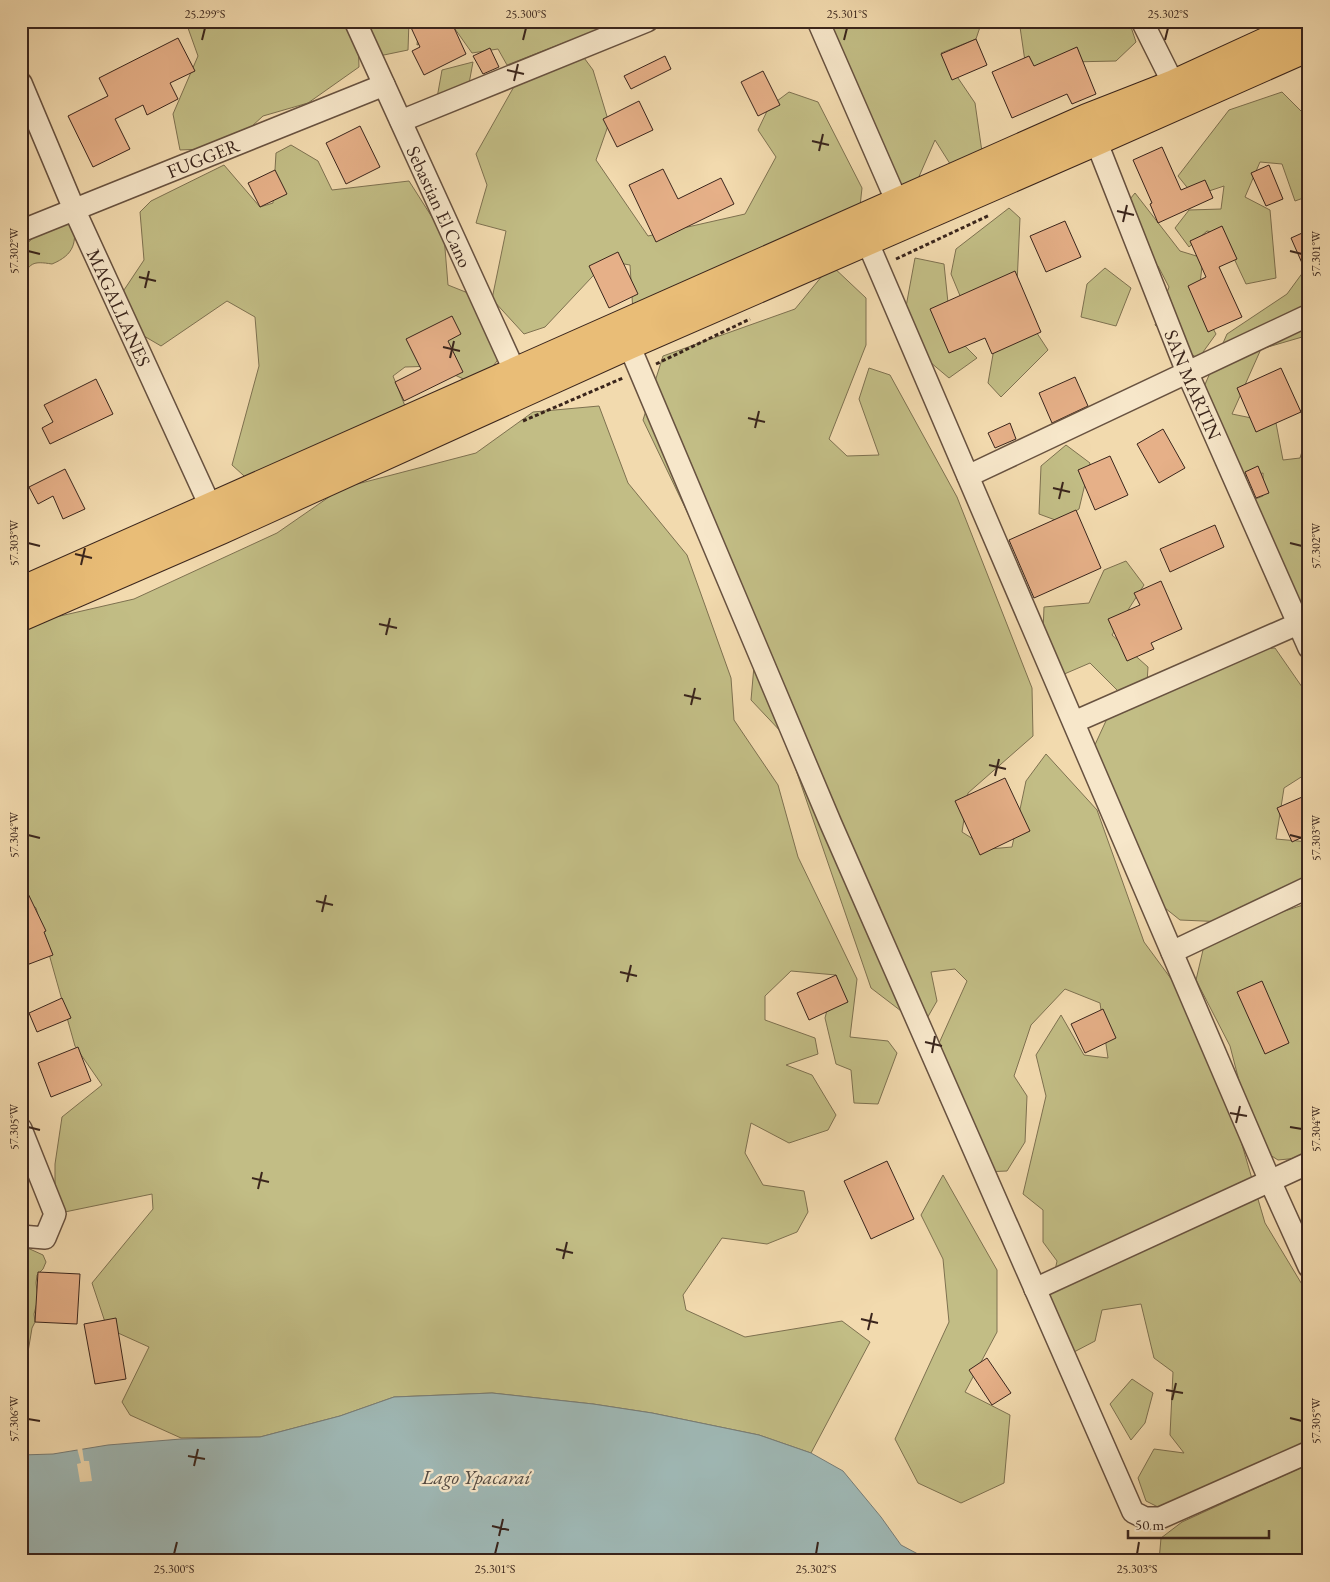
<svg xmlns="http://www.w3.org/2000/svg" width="1330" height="1582" viewBox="0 0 1330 1582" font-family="'EB Garamond',serif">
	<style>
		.green { fill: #c2bd85; stroke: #7e7150 }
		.water { fill: #9fb8b5; stroke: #777d78 }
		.pier { fill: #f2daae }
		.building { fill: #e6b088; stroke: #3a251c }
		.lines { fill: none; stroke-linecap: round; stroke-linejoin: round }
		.street-casing { stroke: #685240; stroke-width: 24 }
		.primary-casing { stroke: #3a251c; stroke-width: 30 }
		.path { stroke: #3a251c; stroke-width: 3; stroke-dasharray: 4 2.5; stroke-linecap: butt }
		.street { stroke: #f7e7ca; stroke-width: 21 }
		.primary { stroke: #e9bd77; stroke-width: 28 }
		.ticks { fill: none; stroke: #3a251c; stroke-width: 2 }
		.labels { text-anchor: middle; stroke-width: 4.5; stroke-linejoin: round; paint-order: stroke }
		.street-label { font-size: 19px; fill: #3a251c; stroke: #f7e7ca }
		.water-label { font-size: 20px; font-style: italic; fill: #534a42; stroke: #f7e7ca }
		.neatline { fill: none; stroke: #3a251c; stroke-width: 2 }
		.ticks-label { font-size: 12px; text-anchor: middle; fill: #3a251c }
	</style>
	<rect width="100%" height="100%" fill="#f2daae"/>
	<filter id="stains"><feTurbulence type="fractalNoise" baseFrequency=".004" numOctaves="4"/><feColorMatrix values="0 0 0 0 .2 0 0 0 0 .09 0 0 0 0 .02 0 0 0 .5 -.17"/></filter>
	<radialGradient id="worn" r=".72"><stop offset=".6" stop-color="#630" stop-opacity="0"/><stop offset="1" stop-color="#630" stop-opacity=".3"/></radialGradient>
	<path class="green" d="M93 21H339L358 36 359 67 308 103 263 116 228 148 180 150 173 114 198 56 188 28 97 27Z
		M375 21H409L408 50 379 56 364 38Z
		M423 21H604L602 28 507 65 498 49 472 53 455 29 417 45 419 23Z
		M813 21H982L976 39 941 53 975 103 984 166 959 178 935 140 911 195 876 175 868 108 842 86Z
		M1023 21H1129L1136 42 1116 61 1070 62 1027 75 1020 27Z
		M579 51 593 70 609 123 596 160 648 236 745 214 776 157 758 130 769 107 789 92 818 102 862 188 858 225 633 312 630 265 607 261 545 327 524 334 492 299 506 231 476 223 487 185 476 154 516 83Z
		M473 62 466 100 437 98 442 70Z
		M1282 92 1309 119V196L1295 201 1282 164 1260 162 1245 197 1270 210 1276 278 1246 284 1223 235 1207 231 1189 247 1175 228 1189 210 1221 209 1224 186 1194 196 1178 176 1229 110Z
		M291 145 318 161 332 190 409 181 444 236 448 285 478 297 503 353 478 386 436 366 405 367 393 376 405 406 254 485 232 465 259 366 255 317 227 301 161 346 132 329 118 299 144 260 140 212 151 201 224 165 260 207 273 203 276 153Z
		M1135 193 1180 251 1203 258 1198 301 1216 334 1198 359 1155 325 1169 287 1158 266 1130 256 1121 210Z
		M1009 208 1020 218 1017 284 968 315 951 274 956 249Z
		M72 220C78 242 74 255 52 264 33 261 29 262 21 282V246H25L42 228Z
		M915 258 944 264 951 332 977 358 949 378 911 346 903 323Z
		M1309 264V335L1261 349 1232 414 1276 423 1283 460 1300 458 1309 429V530L1306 536 1309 540V600L1301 605 1243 504 1263 496V473L1227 481 1196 405 1227 334 1287 294Z
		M831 265 866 298V345L829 439 847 456 879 455 859 399 869 368 890 375 957 497 1032 688 1033 736 968 793 962 832 989 849 1012 847 1026 781 1046 754 1097 810 1144 942 1208 1029 1265 1223 1309 1296V1452L1174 1515 1146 1501 1138 1478 1154 1449 1184 1453 1170 1435 1173 1372 1154 1358 1141 1304 1102 1310 1095 1341 1074 1352 1045 1318 1057 1261 1043 1242V1210L1023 1194 1046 1096 1036 1055 1061 1015 1084 1055 1108 1058 1100 1003 1065 989 1031 1025 1014 1076 1027 1096 1025 1142 1007 1171 983 1172 965 1119 940 1101 931 1061 967 981 955 969 931 972 937 1001 922 1027 871 988 784 735 751 700 754 666 737 616 643 420 663 356 795 309Z
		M1105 268 1131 288 1116 326 1081 317 1087 284Z
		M1029 321 1048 350 1001 397 988 383 995 343Z
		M599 406 628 483 687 555 731 678 734 720 778 785 798 857 857 979 850 1037 888 1041 897 1053 878 1104 854 1103 851 1070 836 1064 825 1018 836 975 791 971 765 996V1020L815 1038 818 1054 786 1065 812 1075 836 1115 828 1130 789 1143 751 1123 745 1153 763 1185 804 1191 808 1212 797 1232 767 1244 722 1238 683 1295 686 1310 745 1337 842 1321 870 1342 811 1453 759 1435 652 1413 593 1404 492 1393 394 1397 340 1416 260 1437 181 1438 130 1415 122 1402 149 1347 107 1328 92 1283 153 1209 152 1194 55 1214V1164L62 1117 102 1085 75 1046 36 908 21 893V625L134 599 277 533 342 488 476 453 533 412Z
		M1066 445 1090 463 1079 509 1058 521 1039 514 1041 466Z
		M1126 561 1144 585 1112 635 1148 667 1147 683 1118 691 1090 663 1055 678 1042 656 1044 607 1089 603 1104 570Z
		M1275 648 1309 697V772L1284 788 1276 839 1309 842V891L1226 922 1180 920 1160 904 1093 749 1111 710 1232 652Z
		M1309 903V1157L1278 1160 1256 1146 1230 1046 1196 980 1206 937Z
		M943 1175 997 1270V1332L965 1392 1010 1415 1004 1483 961 1503 918 1483 895 1439 949 1322 943 1259 921 1215Z
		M21 1245 43 1255 46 1262 43 1269 37 1275 36 1283 38 1299 34 1314 35 1322 32 1328 28 1352 21 1362Z
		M1132 1379 1153 1393 1145 1423 1131 1440 1110 1404Z
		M1309 1464V1541L1306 1561H1159L1161 1538 1182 1522Z"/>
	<path class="water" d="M492 1393 593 1404 652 1413 759 1435 811 1453 843 1471 881 1517 901 1545 931 1561H21V1455L53 1454 108 1445 181 1439 260 1437 340 1416 394 1397Z"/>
	<path class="pier" d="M82 1447 84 1461H89L92 1481 80 1482 77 1464 81 1463 77 1448Z"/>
	<path class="building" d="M408 21H451L466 54 424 75 412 51 420 47Z
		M178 38 195 71 170 83 178 99 147 115 143 105 115 119 130 149 93 167 68 116 108 96 99 78Z
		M976 39 987 65 952 80 941 54Z
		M1077 47 1096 94 1072 104 1067 94 1012 118 992 72 1029 56 1034 66Z
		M490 48 499 67 483 74 473 56Z
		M665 56 671 69 631 89 624 76Z
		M763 71 780 105 758 116 741 82Z
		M639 101 653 130 617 147 603 119Z
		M360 126 380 167 346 184 326 143Z
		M1162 147 1181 190 1205 180 1213 198 1158 223 1150 204 1152 203 1133 160Z
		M1269 165 1283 199 1266 206 1251 173Z
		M663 169 678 199 721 178 734 204 656 242 629 185Z
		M275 170 287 194 260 207 248 183Z
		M1065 221 1081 257 1046 272 1030 236Z
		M1222 226 1237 259 1219 267 1242 317 1208 332 1188 286 1206 277 1190 241Z
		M1309 230V279L1291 238Z
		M618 252 638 294 609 308 589 266Z
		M1015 271 1041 332 992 354 985 338 949 353 930 309Z
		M452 316 461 334 448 341 463 372 404 401 395 382 421 369 406 339Z
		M1281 368 1301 412 1256 432 1237 388Z
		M1075 377 1088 406 1052 423 1039 393Z
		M96 379 113 414 50 444 42 428 53 422 44 405Z
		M1010 423 1016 439 995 448 988 433Z
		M1163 429 1185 468 1159 483 1137 444Z
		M1110 456 1128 495 1095 510 1078 470Z
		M1258 466 1269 493 1256 498 1245 472Z
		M65 469 85 509 63 519 53 496 38 504 29 487Z
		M1076 510 1101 568 1034 598 1009 540Z
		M1215 525 1224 547 1170 572 1160 549Z
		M1161 581 1182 629 1151 643 1154 649 1127 661 1108 619 1140 605 1134 593Z
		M1005 778 1030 831 980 855 955 801Z
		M1309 794V834L1292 842 1277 808Z
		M21 879 46 931 44 932 53 955 24 966 21 958Z
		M836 975 848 1002 809 1020 797 993Z
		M1262 981 1289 1043 1265 1054 1237 992Z
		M62 998 71 1018 37 1032 29 1013Z
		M1103 1009 1116 1038 1085 1053 1071 1024Z
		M78 1047 91 1081 51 1097 38 1063Z
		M887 1161 914 1219 871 1239 844 1181Z
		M38 1272 80 1274 77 1324 35 1322Z
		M116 1318 126 1379 95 1384 84 1324Z
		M987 1358 1011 1393 992 1405 969 1370Z"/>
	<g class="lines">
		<defs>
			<g id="street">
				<path id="s1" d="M355 21 521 385"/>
				<path d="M818 21 897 202"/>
				<path d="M1142 21 1180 97"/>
				<path id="s2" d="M21 83 74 209 217 521"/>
				<path d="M401 121 647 21"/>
				<path id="s3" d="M1091 128 1187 372 1309 648"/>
				<path id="s4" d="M21 231 384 85"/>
				<path d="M867 241 1270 1181 1309 1267"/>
				<path d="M629 345 831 824 1133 1512 1145 1518H1160L1309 1452"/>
				<path d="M968 476 1309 315"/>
				<path d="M1074 722 1309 619"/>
				<path d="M1172 952 1309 887"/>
				<path d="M21 1129 55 1214 45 1238 21 1236"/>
				<path d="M1035 1289 1309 1163"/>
			</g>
			<path id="primary" d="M21 591 1087 118 1174 84 1309 22
				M21 617 221 530 629 345 1097 141 1309 47"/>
		</defs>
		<use href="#street" class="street-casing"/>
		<use href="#primary" class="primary-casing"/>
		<path class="path" d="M896 259 990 215
			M656 364 750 319
			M523 421 623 378"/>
		<use href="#street" class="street"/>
		<use href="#primary" class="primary"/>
	</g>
	<path class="ticks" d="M202 40 205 28M523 40 526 28M844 40 847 28M1165 40 1168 28M507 70 524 74M514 81 518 64M812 141 829 145M819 151 823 134M1117 211 1134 215M1123 222 1127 205M28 251 40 254M1290 251 1302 254M139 277 156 281M145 288 149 271M443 347 460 351M450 358 454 341M748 418 765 422M755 428 759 411M1053 488 1070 492M1059 499 1063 482M28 543 40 546M1290 543 1302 546M75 554 92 558M81 565 85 548M379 624 397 628M386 635 390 618M684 695 701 699M691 705 695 688M989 765 1006 769M995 776 999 759M28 835 40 838M1290 835 1302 838M316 901 333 905M322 912 326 895M620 972 637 976M627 982 631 965M925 1042 942 1046M932 1053 935 1036M1230 1113 1247 1116M1236 1123 1240 1106M28 1127 40 1130M1290 1127 1302 1129M252 1178 269 1182M258 1189 262 1172M556 1249 573 1253M563 1259 567 1242M861 1319 878 1323M868 1330 872 1313M1166 1390 1183 1393M1172 1400 1176 1383M1290 1418 1302 1421M28 1419 40 1421M188 1456 205 1459M194 1466 198 1449M492 1526 509 1530M499 1536 503 1519M174 1554 177 1542M495 1554 498 1542M816 1554 818 1542M1137 1554 1139 1542"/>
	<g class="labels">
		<g class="street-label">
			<text dy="7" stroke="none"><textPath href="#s4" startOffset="196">FUGGER</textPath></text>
			<text dy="7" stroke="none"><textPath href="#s1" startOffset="204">Sebastian El Cano</textPath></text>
			<text dy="7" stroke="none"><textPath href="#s2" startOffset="245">MAGALLANES</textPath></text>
			<text dy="7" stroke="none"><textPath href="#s3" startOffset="276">SAN MARTIN</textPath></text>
		</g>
		<g class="water-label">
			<text x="476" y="1484">Lago Ypacaraí</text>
		</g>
	</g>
	<rect width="1330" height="1582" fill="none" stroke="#f2daae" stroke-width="55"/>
	<path d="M1128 1530v8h141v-8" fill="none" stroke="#3a251c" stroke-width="2.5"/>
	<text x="1135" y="1530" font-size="15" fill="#3a251c" stroke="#f7e7ca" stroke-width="4" paint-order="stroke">50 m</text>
	<rect x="28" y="28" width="1274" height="1526" class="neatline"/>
	<g class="ticks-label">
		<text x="205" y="18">25.299°S</text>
		<text x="526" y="18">25.300°S</text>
		<text x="847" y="18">25.301°S</text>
		<text x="1168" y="18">25.302°S</text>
		<text transform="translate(14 251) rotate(-90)" y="4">57.302°W</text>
		<text transform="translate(1316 254) rotate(-90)" y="4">57.301°W</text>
		<text transform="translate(14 543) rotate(-90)" y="4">57.303°W</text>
		<text transform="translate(1316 546) rotate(-90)" y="4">57.302°W</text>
		<text transform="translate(14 835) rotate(-90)" y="4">57.304°W</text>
		<text transform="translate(1316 838) rotate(-90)" y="4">57.303°W</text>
		<text transform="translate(14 1127) rotate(-90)" y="4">57.305°W</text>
		<text transform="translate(1316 1129) rotate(-90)" y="4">57.304°W</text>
		<text transform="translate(14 1419) rotate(-90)" y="4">57.306°W</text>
		<text transform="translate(1316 1421) rotate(-90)" y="4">57.305°W</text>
		<text x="174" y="1573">25.300°S</text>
		<text x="495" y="1573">25.301°S</text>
		<text x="816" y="1573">25.302°S</text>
		<text x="1137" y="1573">25.303°S</text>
	</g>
	<rect width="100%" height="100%" filter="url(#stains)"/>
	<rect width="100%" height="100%" fill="url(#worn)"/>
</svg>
